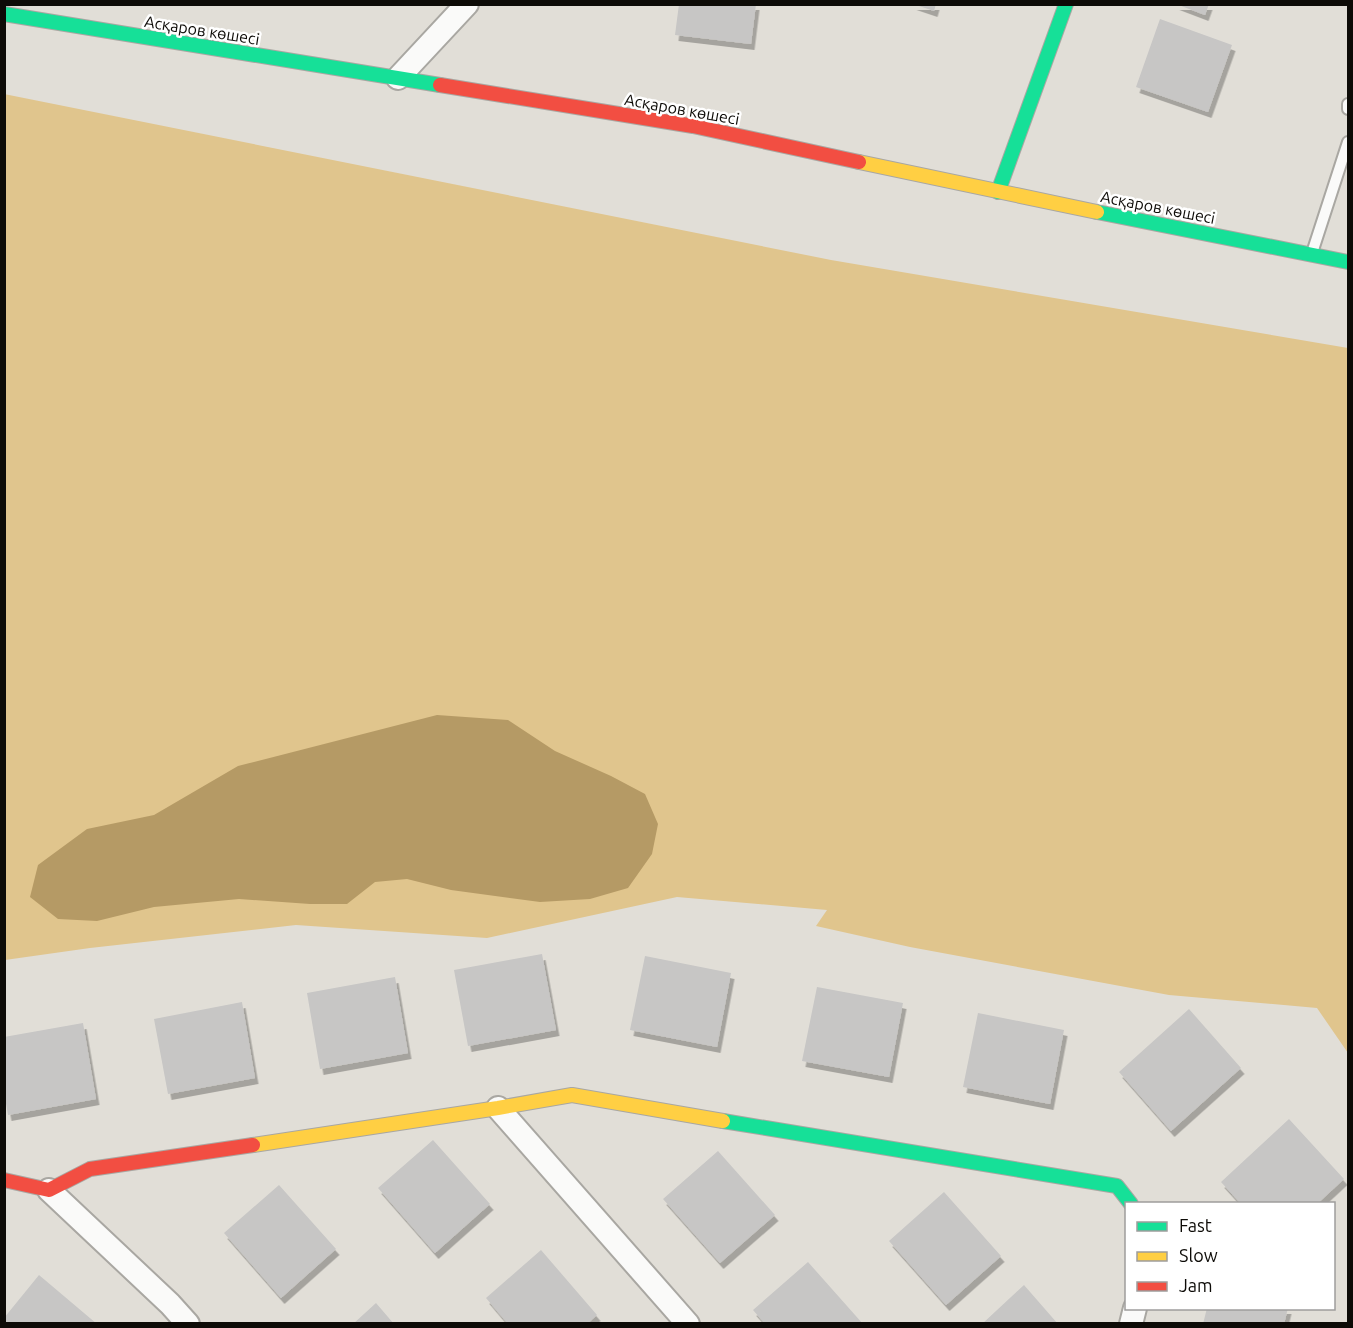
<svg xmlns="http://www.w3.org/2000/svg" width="1353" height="1328" viewBox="0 0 1353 1328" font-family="Ubuntu,sans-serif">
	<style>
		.green { fill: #e0c58d }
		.water { fill: #b59a65 }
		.building { fill: #c7c6c5; filter: url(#shadow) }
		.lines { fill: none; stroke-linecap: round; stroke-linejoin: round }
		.lane-casing { stroke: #a9a7a2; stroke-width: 14 }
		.street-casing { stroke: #a9a7a2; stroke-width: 26 }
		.fast-casing { stroke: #a9a7a2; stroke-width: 16 }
		.slow-casing { stroke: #a9a7a2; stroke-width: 16 }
		.jam-casing { stroke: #a9a7a2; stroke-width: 16 }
		.lane { stroke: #fafaf9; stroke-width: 10 }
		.street { stroke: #fafaf9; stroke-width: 22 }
		.fast { stroke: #16e098; stroke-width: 14 }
		.slow { stroke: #ffcf43; stroke-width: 14 }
		.jam { stroke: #f24e42; stroke-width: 14 }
		.labels { text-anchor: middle; stroke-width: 5; stroke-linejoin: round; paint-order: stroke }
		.street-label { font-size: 16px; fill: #0d0b07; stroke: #fff }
	</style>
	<defs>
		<filter id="shadow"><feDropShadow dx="3.5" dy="6" stdDeviation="0" flood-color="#0004"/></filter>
	</defs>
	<rect width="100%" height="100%" fill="#e1ded7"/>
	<path class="green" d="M4 94 831 260 1348 348V1053L1317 1008 1169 995 910 947 816 926 827 910 677 897 487 938 296 925 90 948 5 960Z"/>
	<path class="water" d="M437 715 508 720 555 751 611 776 645 794 658 824 652 854 628 888 590 899 540 902 451 890 407 879 375 882 347 904H310L239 899 154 907 97 921 58 919 30 897 38 865 87 829 154 815 238 766Z"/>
	<path class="building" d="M679 4H756L751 44 675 35Z
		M913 4H936L934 11Z
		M1176 4H1209L1205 15Z
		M1160 19 1232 45 1208 112 1136 87Z
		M542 954 556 1030 468 1046 454 970Z
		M645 956 731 973 717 1047 630 1030Z
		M395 977 408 1053 320 1069 307 993Z
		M817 987 903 1003 889 1077 802 1061Z
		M242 1002 255 1078 168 1094 154 1019Z
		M1189 1009 1241 1068 1171 1131 1119 1072Z
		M978 1013 1064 1030 1050 1104 963 1087Z
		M83 1023 96 1099 8 1115 4 1092V1037Z
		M1289 1119 1344 1179 1317 1204H1241L1221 1182Z
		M433 1140 490 1204 435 1253 378 1188Z
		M718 1151 775 1215 720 1263 663 1199Z
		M279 1185 336 1249 281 1298 224 1233Z
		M944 1192 1001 1256 946 1305 889 1241Z
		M541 1250 597 1315 587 1324H508L486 1298Z
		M808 1262 863 1324H765L753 1310Z
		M39 1275 97 1324H4V1318Z
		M1024 1285 1058 1324H982Z
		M376 1303 394 1324H353Z
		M1207 1308H1288L1284 1324H1203Z"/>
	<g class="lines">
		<defs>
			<path id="lane" d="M1348 104V109
				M1312 253 1348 142"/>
			<path id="street" d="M398 78 467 4
				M498 1108 688 1324
				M49 1190 170 1304 188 1324
				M1131 1324 1135 1308"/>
			<path id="fast" d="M4 14 440 85
				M998 192 1066 4
				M1097 212 1348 262
				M723 1121 1117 1186 1131 1204"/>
			<path id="slow" d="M859 162 1097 212
				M253 1145 498 1108 572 1095 723 1121"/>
			<path id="jam" d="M440 85 693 126 859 162
				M4 1180 49 1190 90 1169 253 1145"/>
		</defs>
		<use href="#lane" class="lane-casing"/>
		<use href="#street" class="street-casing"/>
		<use href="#fast" class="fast-casing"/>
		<use href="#slow" class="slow-casing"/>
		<use href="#jam" class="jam-casing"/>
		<use href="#lane" class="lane"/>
		<use href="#street" class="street"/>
		<use href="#fast" class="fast"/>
		<use href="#slow" class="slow"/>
		<use href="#jam" class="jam"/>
	</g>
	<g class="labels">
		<g class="street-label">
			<text transform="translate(202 30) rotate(9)" y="6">Асқаров көшесі</text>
			<text transform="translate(682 109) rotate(10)" y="6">Асқаров көшесі</text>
			<text transform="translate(1158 207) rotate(11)" y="6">Асқаров көшесі</text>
		</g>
	</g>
	<rect width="1353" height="1328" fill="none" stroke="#0d0b07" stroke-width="12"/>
	<rect x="1125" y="1202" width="210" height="108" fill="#ffffff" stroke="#9e9d9c" stroke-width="1.5"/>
	<rect x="1137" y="1222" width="30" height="9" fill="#16e098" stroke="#9e9d9c" stroke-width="1.5"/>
	<text x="1179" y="1232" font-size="18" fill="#0d0b07">Fast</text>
	<rect x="1137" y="1252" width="30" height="9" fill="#ffcf43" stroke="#9e9d9c" stroke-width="1.5"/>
	<text x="1179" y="1262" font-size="18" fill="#0d0b07">Slow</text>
	<rect x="1137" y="1282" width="30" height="9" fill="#f24e42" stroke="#9e9d9c" stroke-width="1.5"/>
	<text x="1179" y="1292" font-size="18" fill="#0d0b07">Jam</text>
</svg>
